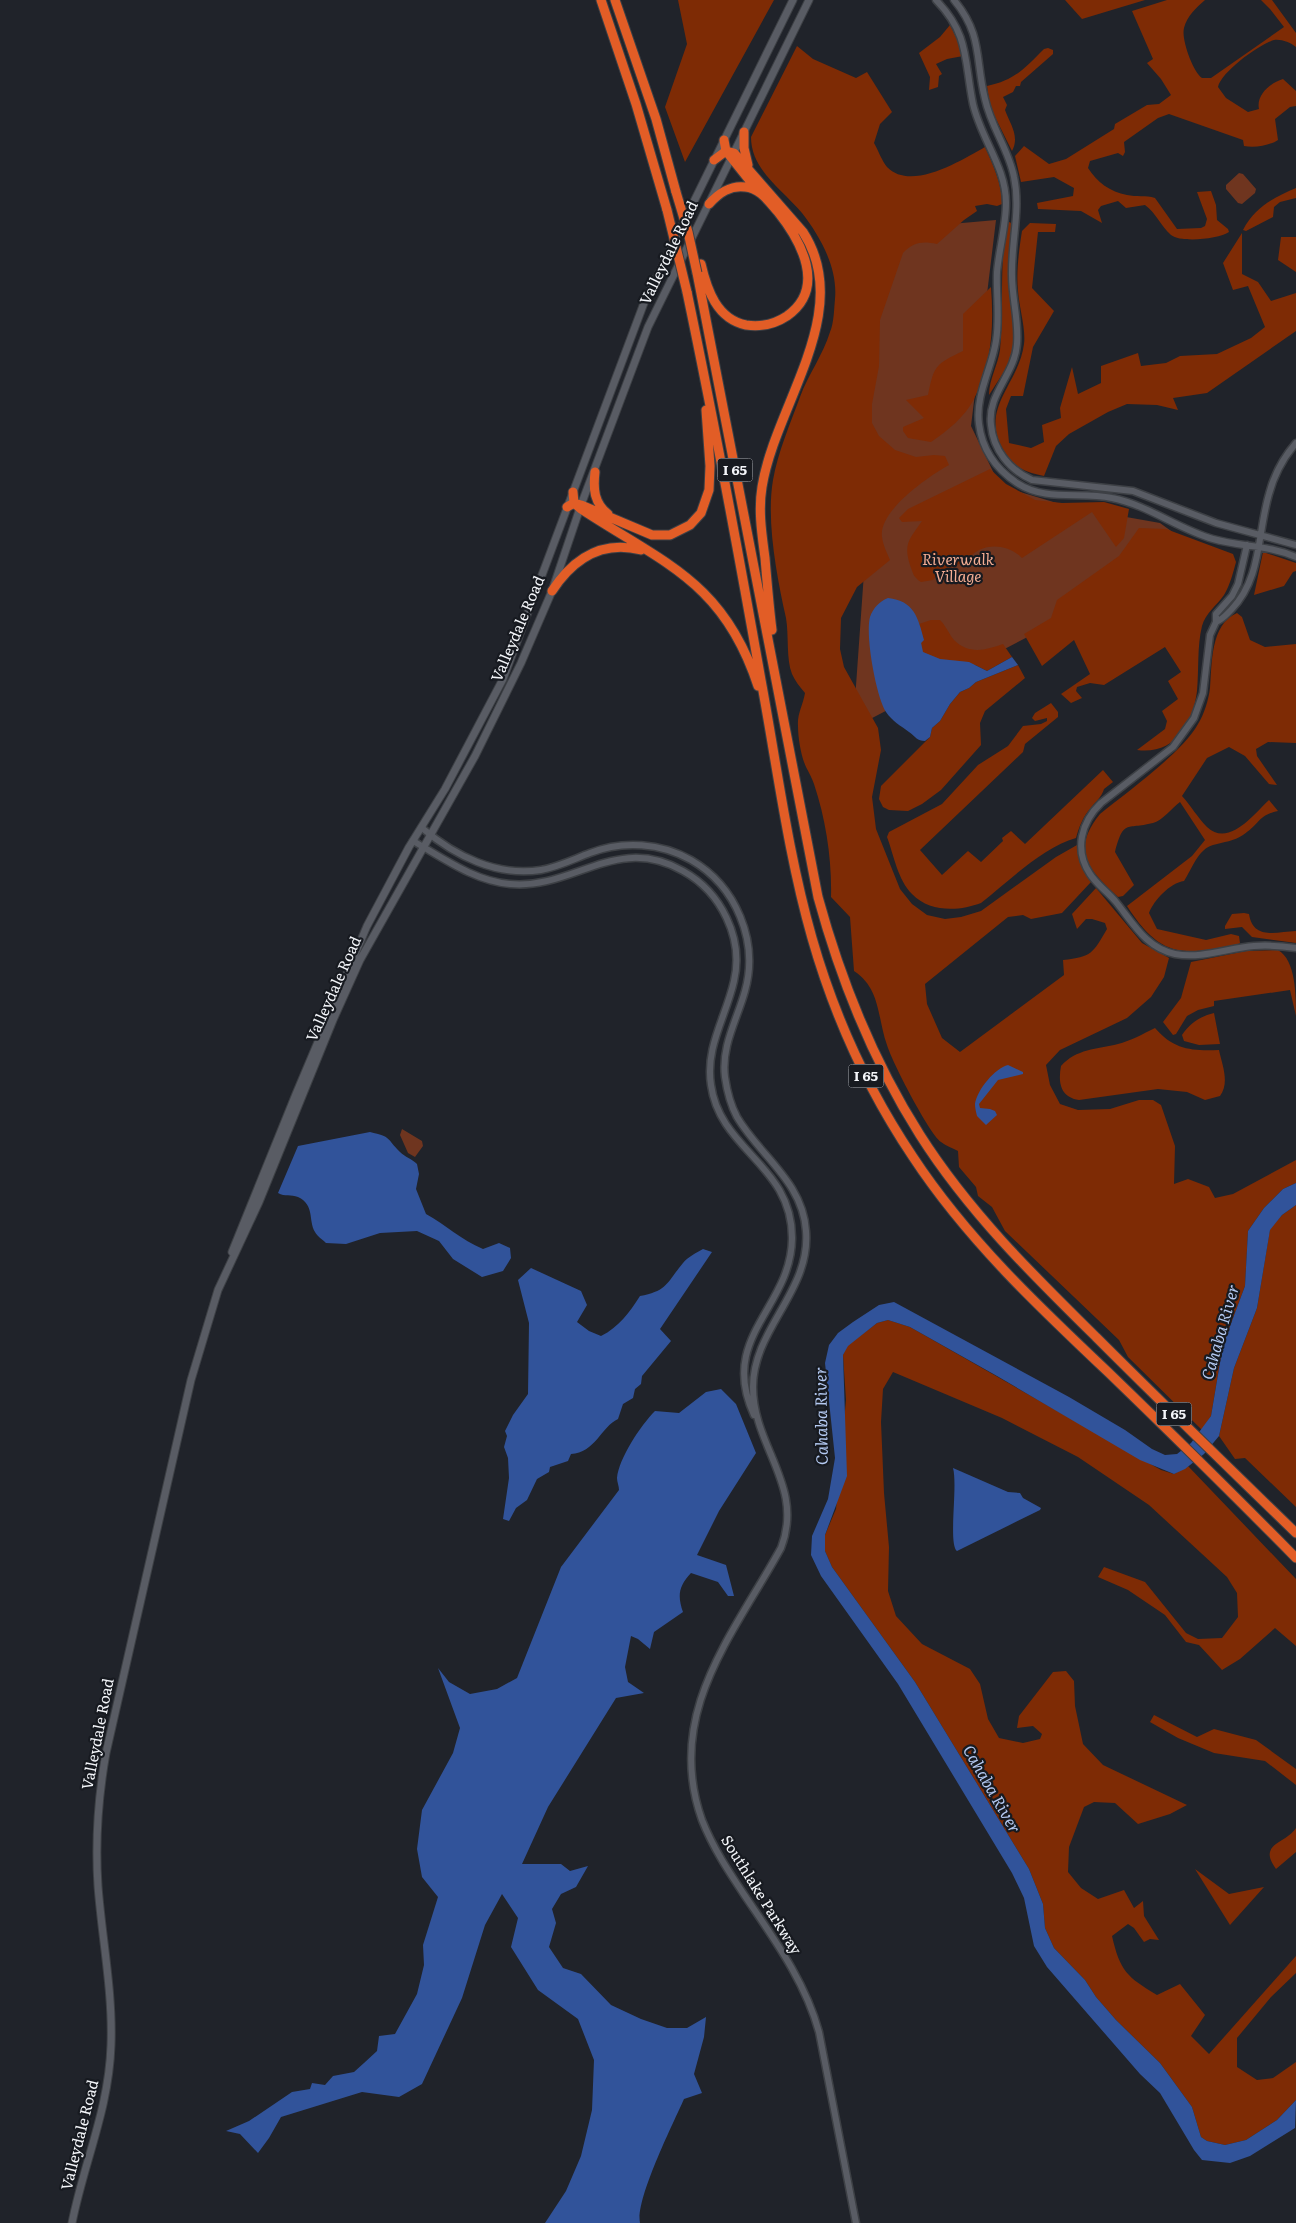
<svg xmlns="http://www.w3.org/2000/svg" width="1296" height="2223" viewBox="0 0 1296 2223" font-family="Literata,serif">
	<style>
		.green { fill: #6f351f }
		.forest { fill: #7e2b05 }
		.water { fill: #31539a }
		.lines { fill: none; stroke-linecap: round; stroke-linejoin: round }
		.tertiary-casing { stroke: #3d4045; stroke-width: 9 }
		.secondary-casing { stroke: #3d4045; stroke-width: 9 }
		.motorway-casing { stroke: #3d4045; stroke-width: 11 }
		.tertiary { stroke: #595c64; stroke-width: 6 }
		.secondary { stroke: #595c64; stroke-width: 7 }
		.motorway { stroke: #e25d26; stroke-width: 9 }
		.motorway-bridge-casing { stroke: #3d4045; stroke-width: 11; stroke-linecap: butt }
		.motorway-bridge { stroke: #e25d26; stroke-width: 9 }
		.labels { text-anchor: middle; stroke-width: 4.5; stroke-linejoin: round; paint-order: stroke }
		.shield { fill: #171a20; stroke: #b1b3b8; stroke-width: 1 }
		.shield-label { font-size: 14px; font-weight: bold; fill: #f3f5f9 }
		.street-label { font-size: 15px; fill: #f3f5f9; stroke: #171a20 }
		.park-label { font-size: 15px; font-style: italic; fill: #f5ae94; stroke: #171a20 }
		.water-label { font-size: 16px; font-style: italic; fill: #b4c9f1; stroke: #171a20 }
	</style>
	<rect width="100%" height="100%" fill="#20232a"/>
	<path class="green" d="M1239 173 1243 174 1256 189 1255 193 1242 204 1238 203 1226 189V185Z
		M996 220 971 426 1000 486 1070 507 1160 523 1196 549 853 728 872 460 861 232Z
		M402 1129 422 1141 423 1146 415 1157 408 1153 400 1135Z"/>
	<path class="forest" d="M678 0H774L685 162 665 107 687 44Z
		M1065 0H1145L1082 19Z
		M1167 0H1205C1196 8 1187 16 1184 28 1181 39 1193 72 1202 78H1211L1284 27 1270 9 1261 0H1272L1296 33V47C1290 42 1281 39 1274 40 1259 44 1221 72 1218 87L1226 98 1248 112 1259 109C1256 95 1270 83 1283 79L1296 91V106L1290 107 1275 119 1278 140C1269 146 1254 148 1244 146L1243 140 1169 114 1158 118 1124 142 1125 152 1123 156 1118 153 1090 161 1088 168C1097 182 1110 192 1127 195 1136 197 1146 195 1155 198L1177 229 1201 228 1205 226 1207 219 1197 192 1211 191 1216 205 1217 220 1228 229 1229 232C1219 239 1181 243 1171 235 1161 226 1156 213 1145 205L1126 208 1118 201 1101 206 1098 210 1102 223 1081 211 1038 209 1037 203 1073 196 1074 188 1054 177 1021 182 1015 156 1024 146 1049 164 1066 159 1114 129 1115 124 1147 105 1159 104 1171 95 1161 79 1147 63 1153 59 1132 11Z
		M950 25 959 43 963 56 947 59 936 64 942 74 939 76 938 87 929 90 930 77 919 53 940 37Z
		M797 46 813 59 856 78 867 72 892 112 880 124 874 143C878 150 882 161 887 167 911 192 962 160 985 147 993 165 1002 183 1002 204L997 206 987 204 975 206 977 211 964 220 937 244C922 241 914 242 903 253L880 320 879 366 872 404V423L879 436 895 450 916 457 934 455 945 456 949 465C929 476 878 511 882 537 883 545 887 553 890 560L857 587 841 618 840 649 844 667 878 728 881 750 872 797 876 829 900 889 912 904 927 915 945 919 961 917 981 911 1056 857 1077 845 1083 868 1091 882 1062 913 1031 919 1023 915 1008 917 925 984 927 1004 942 1038 960 1052 1064 975 1063 960C1092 957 1093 953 1107 929L1105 923 1092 919H1086L1077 929 1072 914 1096 888 1142 943 1169 958 1164 977 1151 997 1127 1018 1060 1050 1046 1065 1050 1085 1060 1104 1078 1110 1110 1109 1139 1100H1153L1161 1105 1175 1146 1174 1184 1188 1179 1209 1187 1215 1198 1233 1194 1296 1160V1183L1283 1189 1264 1208 1248 1231 1245 1286 1223 1345 1211 1416 1202 1430 1128 1357 1119 1340 1005 1231 992 1207 978 1196 976 1187 959 1167 958 1151C953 1148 946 1146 941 1142 929 1133 892 1062 887 1045 877 1017 881 989 854 971L850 917 831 897C832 860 826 820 814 784 812 778 809 773 806 767 801 756 798 738 798 726 797 714 803 705 805 693 800 687 795 681 792 674 786 659 789 635 786 618 777 577 766 521 773 480 778 452 790 424 800 397 808 375 823 355 830 332 834 323 834 309 835 299 838 268 820 236 802 213 782 189 751 170 751 137Z
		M1048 48 1053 50V54L1021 82 1020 86H1016L1013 92 1003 97 1007 105 1005 110C1010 124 1020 136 1012 151L990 107 987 86C1015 80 1025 68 1044 49Z
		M1296 188V198L1280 202 1274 207 1273 217 1246 231 1243 230C1255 207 1273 198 1296 188Z
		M1010 222 1012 225 1009 276 1015 345 1009 364 989 395C989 379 998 365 1000 350 1004 308 999 265 1007 223Z
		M1030 223 1056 224 1055 232H1038L1032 288 1054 311 1033 347 1023 396H1011L1006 409 1009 443 1031 448 1044 442 1042 425 1061 418 1060 408 1072 367 1078 394 1101 383V366L1138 353 1141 366 1166 363 1180 356 1217 354 1251 338 1265 327 1248 286 1233 290 1223 263 1242 233V274L1258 282 1271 301 1296 293V331L1207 393 1173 398 1178 410 1157 405 1127 404 1108 412 1069 434 1056 446 1044 476C1026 472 1017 470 1006 454 976 410 1019 385 1024 344 1026 329 1019 307 1018 291 1016 272 1019 250 1022 231Z
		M1281 237H1296V272L1278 260Z
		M991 287C994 326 992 364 974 399 965 417 947 431 931 442L908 438 903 431V427L924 418 906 400 928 395C934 365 936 364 963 351V314Z
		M990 469 1006 484 1035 500 1062 503 1104 502 1129 509 1124 538 1116 547 1092 512 1022 558C1011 547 994 543 979 550 973 553 968 559 963 562 952 568 940 569 933 580L921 582C913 577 913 573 910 565 903 543 910 539 922 521L902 522 899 518 908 509Z
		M1139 528 1166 529 1233 554 1236 562C1233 573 1230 585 1224 595 1217 605 1205 614 1202 626 1197 646 1199 670 1197 691 1193 725 1174 755 1137 750L1165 729 1167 721 1162 711 1178 699 1168 681 1181 672 1165 647 1104 685 1090 683 1077 687 1076 691 1082 698 1071 703 1061 694 1090 674 1074 640 1042 666 1024 634 1051 618 1057 600 1119 556Z
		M1263 552 1296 563V571L1293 572 1284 586 1254 595Z
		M1237 613 1242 617 1250 640 1265 647 1296 644V743L1268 742 1256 749 1257 756 1277 785 1269 784 1245 756 1229 747 1207 758 1182 796C1191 806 1198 818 1207 827 1229 848 1255 813 1269 800L1278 811C1258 815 1259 825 1243 835 1234 841 1224 842 1213 845 1198 849 1192 869 1184 881 1170 883 1154 900 1149 913L1157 929 1206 940 1231 934 1239 936 1240 943 1237 945C1180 956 1160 957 1127 906L1192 856 1205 840 1180 802C1172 808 1162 821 1153 823 1125 830 1124 819 1115 852L1134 885 1123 896 1118 897C1089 870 1070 851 1100 814 1127 792 1182 753 1198 724 1204 715 1209 698 1210 688 1212 665 1210 624 1237 613Z
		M931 620H940C946 626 949 634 954 640 969 655 986 650 1003 644L1012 657 987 671 969 662 940 659 923 652 919 624Z
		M1018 665 1025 678 985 711 980 723 981 745 941 790 922 804 908 811 889 810 883 807 879 799 881 786 930 737 932 728 940 721 950 704 960 692 969 688 976 682Z
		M1051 703 1058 712V717L1025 744 1023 752 920 850 942 875 968 851 981 862 1003 841 1002 838 1011 831 1025 844 1103 770 1113 782 1104 789C1102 797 1095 802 1090 809 1083 817 1079 827 1076 838 1043 847 1009 881 981 903 960 911 930 913 912 894 898 880 894 856 887 837L889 832 942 804 978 765 1008 746 1023 726 1041 724 1047 721V718L1035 721 1032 718 1035 713Z
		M1244 913 1249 914C1253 940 1276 932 1296 931V943L1252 937 1242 927 1225 929V926L1232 914Z
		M1278 950C1296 960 1296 996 1296 1016L1290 990 1214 1001V1006L1198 1010 1187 1016 1176 1034 1173 1035 1163 1022 1181 998 1191 962 1246 951Z
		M1214 1013 1220 1044 1199 1045 1184 1041 1182 1035C1190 1023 1201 1016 1214 1013Z
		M1155 1028C1174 1050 1192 1051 1219 1050 1222 1065 1230 1082 1220 1096L1205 1100 1187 1092 1158 1089 1079 1100C1060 1097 1058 1082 1061 1066 1076 1049 1097 1049 1118 1044 1130 1041 1143 1034 1155 1028Z
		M1296 1205V1507L1245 1458 1235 1459 1219 1436 1234 1368 1257 1308 1270 1229 1282 1215Z
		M888 1320 910 1327 1161 1470 1174 1474 1188 1466 1296 1579V1646L1275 1628 1240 1659 1222 1670 1199 1645 1186 1642 1165 1615 1128 1590 1098 1577 1104 1567 1145 1582 1186 1633 1198 1639 1222 1638 1238 1617 1237 1593 1227 1577 1149 1505 1078 1457 1002 1418 893 1372 883 1389 881 1422 884 1493 889 1547 888 1591 896 1616 922 1644 970 1669 980 1684 988 1719 999 1738 1023 1743 1040 1739 1042 1734 1033 1726 1017 1728 1019 1716 1053 1672 1066 1671 1074 1681 1075 1706 1083 1744 1103 1765 1187 1805 1170 1814 1138 1824 1115 1803 1094 1802 1084 1807 1069 1847 1068 1872 1081 1888 1098 1899 1124 1890 1134 1908 1143 1901 1144 1916 1159 1940 1150 1939 1144 1942 1134 1928 1128 1924 1112 1936C1120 1971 1127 1977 1157 1995L1180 1984 1205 2015 1191 2036 1209 2054 1296 1956V1973L1271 1997 1237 2038V2067L1257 2080 1273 2078 1296 2062V2100L1277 2120 1246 2140 1225 2145 1207 2141 1201 2137 1192 2107 1160 2063 1116 2020 1096 1997 1085 1980 1054 1948 1045 1928 1043 1904 1029 1869 915 1682 832 1567 825 1551V1535L836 1509 846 1400 843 1355 847 1346 877 1323Z
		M1154 1715 1197 1737 1214 1729 1256 1740 1296 1769V1785L1265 1761 1214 1753 1178 1738 1150 1722Z
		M1296 1828V1852L1276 1869C1257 1843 1286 1844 1296 1828Z
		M1195 1869 1229 1894 1264 1887 1230 1925Z"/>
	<path class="water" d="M888 598C914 601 918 617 924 640L921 643 923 652 940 659 969 662 987 671 1012 657 1018 665 976 682 969 688 960 692 950 704 940 721 932 728 930 737 925 741C917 741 916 737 909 732 901 726 892 721 886 712 876 696 865 635 870 617 873 608 880 601 888 598Z
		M1008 1065 1023 1072V1074L998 1080 979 1104 980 1108 990 1109 995 1111 997 1115 986 1125 977 1116C976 1112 975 1108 975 1104 977 1090 995 1068 1008 1065Z
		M370 1132C392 1137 386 1138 400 1152 405 1157 412 1159 417 1164L419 1174 416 1189 426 1214C446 1225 461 1240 483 1249L499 1243 510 1248 511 1258 503 1271 482 1277 453 1259 439 1241 417 1231 380 1233 346 1244 326 1243C323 1240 317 1236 315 1232 308 1220 315 1205 298 1197 291 1194 285 1197 278 1193L298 1146Z
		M1296 1183V1205L1282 1215 1270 1230 1257 1308 1234 1368 1219 1436 1204 1454 1185 1469 1174 1474 1140 1460 997 1376 910 1327 888 1320 877 1323 848 1346 843 1355 847 1476 825 1535V1551L832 1567 915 1682 1029 1869 1043 1904 1045 1928 1054 1948 1085 1980 1096 1997 1116 2020 1160 2063 1192 2107 1201 2137 1207 2141 1225 2145 1246 2140 1277 2120 1296 2100 1295 2128 1250 2156 1230 2163 1202 2160 1194 2150 1160 2093 1140 2074 1047 1967 1034 1946 1024 1898 1012 1873 898 1684 821 1576 811 1555 812 1536 828 1499 835 1458 825 1363 829 1345 838 1333 853 1322 879 1305 894 1302 1069 1397 1125 1430 1152 1449 1165 1455 1177 1454 1191 1443 1211 1416 1223 1345 1245 1286 1248 1231 1264 1208 1283 1189Z
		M703 1249 712 1252 660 1329 671 1341 642 1376 641 1384 635 1389 633 1398 623 1404 618 1419C601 1427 595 1453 571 1454L568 1461 550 1467 549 1472 537 1479 527 1500 516 1508 509 1521 503 1519 509 1478 508 1458 504 1447 507 1436 505 1431 513 1415 528 1394 529 1323 518 1280 531 1268 581 1291 587 1305 577 1322 589 1331 601 1336C619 1327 629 1313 640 1296 668 1291 667 1282 683 1263 688 1257 696 1253 703 1249Z
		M721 1389 736 1404 756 1453 719 1511 697 1555 726 1565 734 1596H728L718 1582 691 1573C679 1586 677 1595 683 1612L654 1632 650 1649 638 1639 631 1636 625 1667 628 1682 644 1693 616 1698 548 1807 522 1864H561L570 1871 588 1866 576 1887 561 1894 552 1909 556 1923 549 1947 563 1968 581 1974 611 2005 641 2019 667 2028H687L706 2017 704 2037 694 2074 702 2093 684 2099C673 2124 635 2200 640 2223H545L566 2191 581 2156 592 2110 594 2060 578 2019 538 1990 511 1947 518 1918 502 1894 485 1925 462 1998 422 2084 399 2097 362 2092 281 2117 269 2138 258 2153 240 2134 226 2131 249 2121 292 2092 310 2089 312 2083 325 2085 333 2076 354 2072 364 2063 377 2051 379 2036 395 2034 417 1994 424 1965 423 1945 438 1897 422 1877 417 1849 422 1810 453 1753 460 1728 438 1668 449 1682 470 1694 497 1689 517 1678 561 1567 619 1490C619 1486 617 1482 617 1478 619 1458 641 1425 655 1411L679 1413 706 1392Z
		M953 1468 1008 1492 1020 1493 1023 1498 1041 1508 1040 1510 957 1551C948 1544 958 1486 953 1468Z"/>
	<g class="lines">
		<defs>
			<path id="tertiary" d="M936 0C970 35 964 61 973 104 981 139 1006 167 1006 203 1006 226 999 249 997 272 996 294 1000 318 996 341 992 368 975 395 979 424 982 449 996 469 1017 483 1046 502 1080 491 1112 498 1148 505 1178 529 1213 539 1241 547 1269 545 1296 557
				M954 0C983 35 975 59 985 99 991 127 1009 150 1014 177 1021 210 1011 242 1012 276 1012 298 1019 321 1017 344 1015 374 987 394 991 425 993 449 1009 470 1032 480L1133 491 1216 523 1296 545
				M1247 545 1238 584 1232 596 1216 614V622L1210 635 1203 693 1194 718 1173 747 1101 803C1081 822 1074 850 1090 874 1097 885 1108 892 1116 902 1133 923 1146 948 1175 954 1202 959 1228 948 1254 946 1268 945 1282 946 1296 948
				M1216 622C1223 619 1226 615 1231 610 1262 578 1257 535 1269 494 1274 475 1283 458 1296 443
				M422 828C455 856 497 877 541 870 558 867 574 859 590 853 623 840 661 843 691 860 736 886 759 941 745 991 737 1020 721 1046 725 1077 727 1091 730 1104 737 1117 760 1156 803 1182 806 1231 811 1291 753 1329 753 1387 753 1447 805 1486 781 1548 733 1635 664 1714 702 1820 713 1848 729 1872 745 1896 774 1939 805 1981 819 2032L856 2223
				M413 841C443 858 474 881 510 884 574 890 616 833 683 871 721 892 744 938 734 981 726 1017 705 1047 711 1085 720 1151 793 1165 792 1239 791 1308 718 1337 754 1415"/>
			<path id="secondary" d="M232 1252 296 1094 367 926 409 847 445 789 503 679 644 303 793 0
				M72 2223C84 2162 109 2109 111 2045 113 1992 102 1939 98 1886 95 1841 98 1798 106 1753L191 1380 218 1290 259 1202 333 1020 360 960 475 756 521 663 552 591 581 505 648 327 809 0"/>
			<path id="motorway" d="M601 0 636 104 667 210
				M615 0 656 119 676 192
				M744 132V148L748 165
				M724 140 726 151 758 191
				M714 160 726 151 734 153 803 232C855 312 775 405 762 487 758 511 762 535 765 558 767 582 769 606 772 630
				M701 264C707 290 717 319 746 325 760 327 775 324 787 316 827 288 801 241 778 212 769 202 760 188 745 187 730 185 719 193 709 204
				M697 273 818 897C841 981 873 1061 920 1135 969 1212 1032 1274 1096 1337 1162 1403 1229 1468 1296 1533
				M687 292C714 421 738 550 761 680 777 766 788 854 812 938 834 1015 868 1090 913 1157 967 1239 1038 1306 1109 1373 1172 1434 1234 1495 1296 1558
				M595 472C593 489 594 503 608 514
				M573 492 574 503 581 509C665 564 724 582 758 686
				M567 507 574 503 581 505 652 535H670L690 525 701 513 709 490 710 466 706 410
				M552 591C573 559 602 540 641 550"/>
		</defs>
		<use href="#tertiary" class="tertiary-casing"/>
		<use href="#secondary" class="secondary-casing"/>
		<use href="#motorway" class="motorway-casing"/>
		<use href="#tertiary" class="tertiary"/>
		<use href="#secondary" class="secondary"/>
		<use href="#motorway" class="motorway"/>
		<defs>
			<path id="motorway-bridge" d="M676 192 688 232 697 273
				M667 210 687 292"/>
		</defs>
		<use href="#motorway-bridge" class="motorway-bridge-casing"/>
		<use href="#motorway-bridge" class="motorway-bridge"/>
	</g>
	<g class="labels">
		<g class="shield">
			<rect x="717.5" y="458.5" width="35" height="23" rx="4"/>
			<rect x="848.5" y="1064.5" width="35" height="23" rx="4"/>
			<rect x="1156.5" y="1402.5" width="35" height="23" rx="4"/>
		</g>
		<g class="shield-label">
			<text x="735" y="475">I 65</text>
			<text x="866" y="1081">I 65</text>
			<text x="1174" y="1419">I 65</text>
		</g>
		<g class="street-label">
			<text transform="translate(669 253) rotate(-64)" y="5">Valleydale Road</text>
			<text transform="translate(518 629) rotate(-67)" y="5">Valleydale Road</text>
			<text transform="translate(334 989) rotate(-66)" y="5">Valleydale Road</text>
			<text transform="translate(98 1734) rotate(-79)" y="5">Valleydale Road</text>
			<text transform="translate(761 1895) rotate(58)" y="5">Southlake Parkway</text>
			<text transform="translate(80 2135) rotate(-76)" y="5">Valleydale Road</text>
		</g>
		<g class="park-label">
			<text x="958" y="565">Riverwalk<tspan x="958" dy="17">Village</tspan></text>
		</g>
		<g class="water-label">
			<text transform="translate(1220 1332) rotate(-74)" y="6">Cahaba River</text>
			<text transform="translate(821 1416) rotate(-91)" y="6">Cahaba River</text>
			<text transform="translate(992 1789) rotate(60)" y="6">Cahaba River</text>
		</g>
	</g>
</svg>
